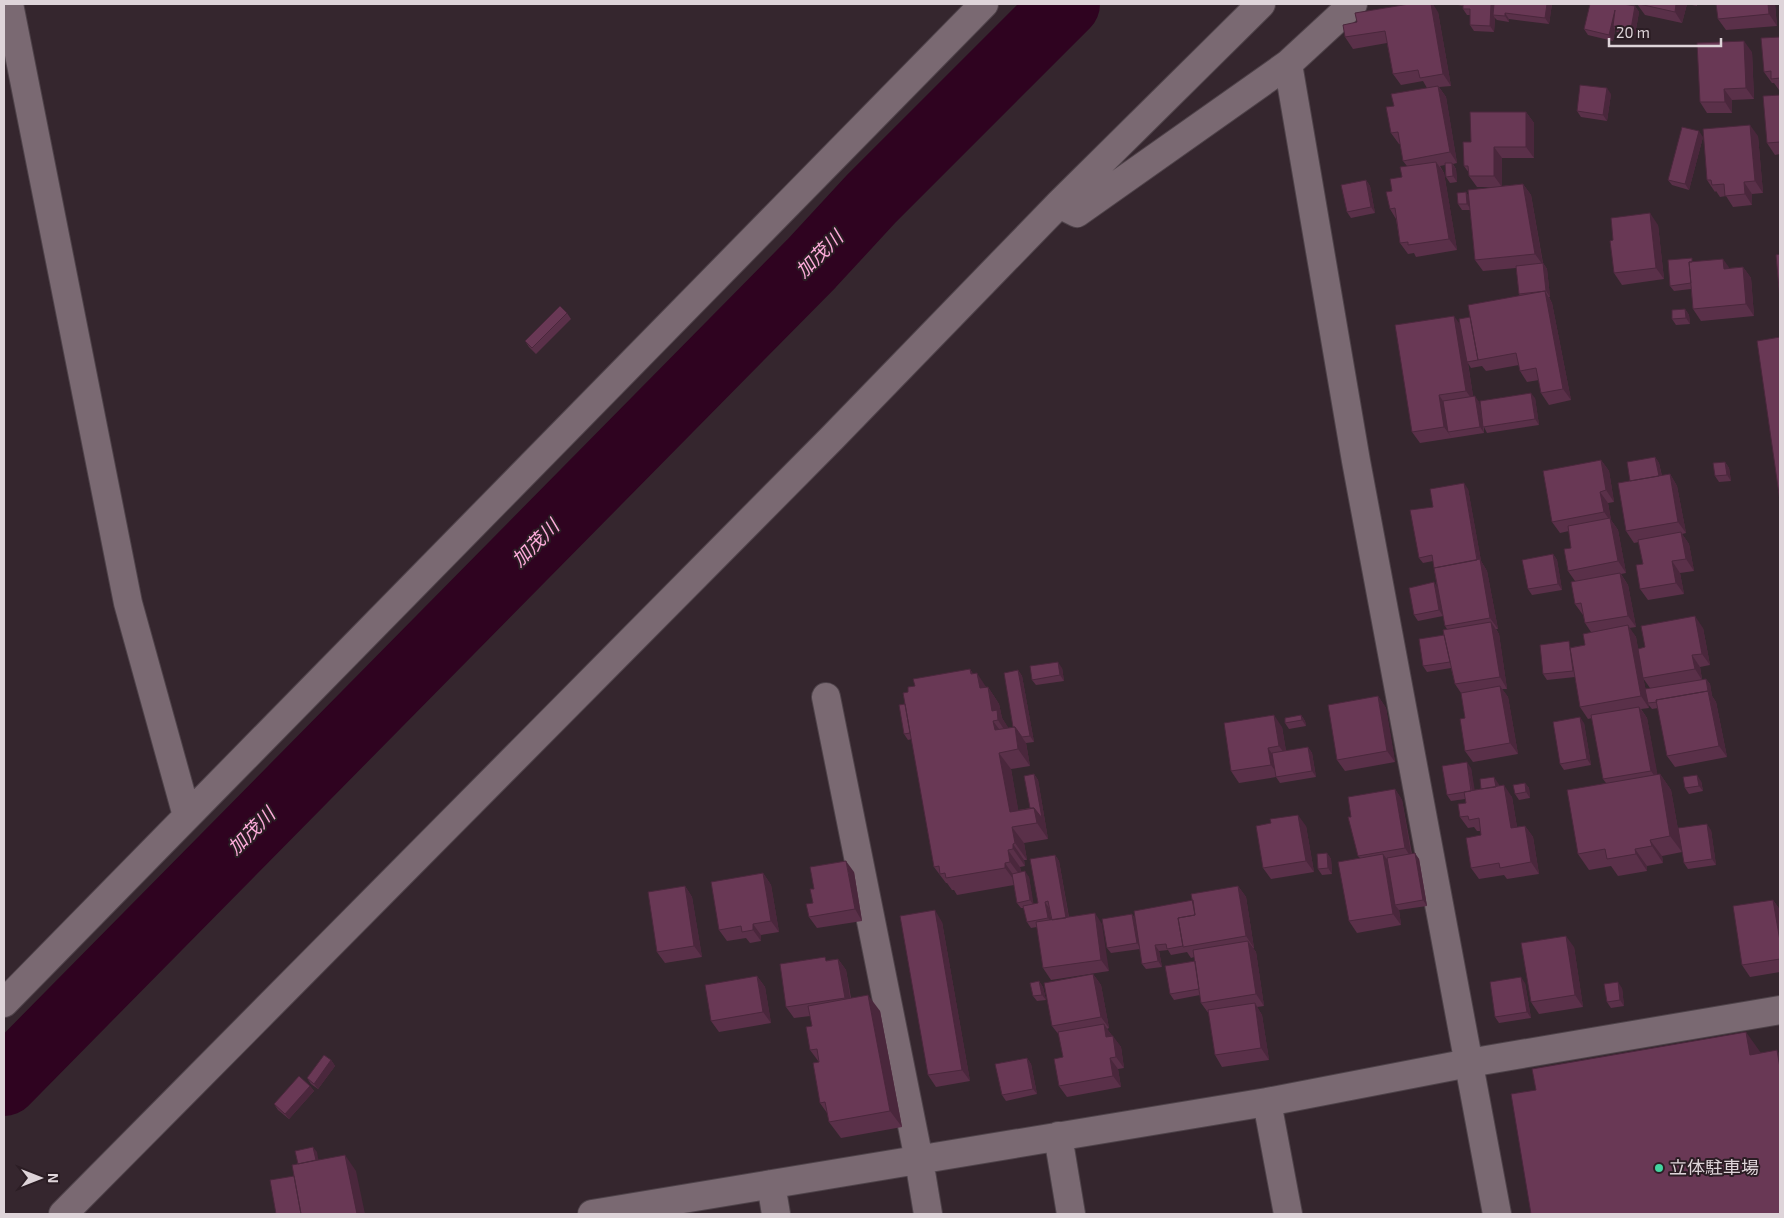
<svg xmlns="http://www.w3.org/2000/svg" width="1784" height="1218" viewBox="0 0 1784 1218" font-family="'Exo 2','Noto Sans JP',sans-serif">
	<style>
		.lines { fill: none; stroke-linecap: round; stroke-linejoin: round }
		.river { stroke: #2f0320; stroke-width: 68 }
		.minor-casing { stroke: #4e4249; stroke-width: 30 }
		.minor { stroke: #7a6972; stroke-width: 28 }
		.wall { fill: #5a3049; fill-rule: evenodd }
		.shaded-wall { fill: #4a273c }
		.building { fill: #693855; stroke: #4a273c }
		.poi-dot { fill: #43d4a0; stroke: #2b1d24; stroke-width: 2 }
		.labels { text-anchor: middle; stroke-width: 4; stroke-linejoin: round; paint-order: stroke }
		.poi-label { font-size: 18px; fill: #ded4d9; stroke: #2b1d24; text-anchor: start }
		.water-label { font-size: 19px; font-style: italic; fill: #fcabd9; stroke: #2b1d24 }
	</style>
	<rect width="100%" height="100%" fill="#35262e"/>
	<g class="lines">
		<path class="river" d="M4 1082 811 264 871 199 1066 4"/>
		<defs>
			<path id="minor" d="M9 4 128 603 187 816
				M1288 64 1356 461 1497 1214
				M1059 204 1077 213 1288 64 1353 4
				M826 697 919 1160 928 1214
				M4 1003 984 4
				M1267 1102 1469 1063 1780 1010
				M1058 1136 1071 1214
				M771 1184 776 1214
				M63 1214 832 438 1059 204 1261 4
				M592 1214 1267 1102 1288 1214"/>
		</defs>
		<use href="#minor" class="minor-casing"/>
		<use href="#minor" class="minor"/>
	</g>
	<path class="wall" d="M1457 4H1552L1549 24 1509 19V22L1497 20 1495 18 1494 32 1474 31 1470 25V15H1467L1463 9V6L1458 5Z
		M1637 4H1697V6L1687 4 1682 23 1645 15Z
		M1775 4 1777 26 1726 30 1718 19Z
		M1635 6 1639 12 1635 35 1617 32 1615 30 1613 41 1588 35 1584 29Z
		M1438 12 1451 86 1439 87 1446 97 1457 163 1453 164 1456 169 1457 182 1450 183 1446 177 1445 165 1440 166 1444 173 1457 250 1416 257 1414 253 1408 254 1400 243 1396 219 1390 209 1392 191 1402 177 1407 166 1403 161 1400 144H1399L1391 133 1394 106 1427 88 1423 81 1401 85 1393 74 1387 43 1353 49 1345 37Z
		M1780 37V90H1779L1774 83H1772L1764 72Z
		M1752 52 1754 99 1732 100V113H1707L1700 102Z
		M1611 94 1607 121 1581 117 1577 111Z
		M1780 95V154L1775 155 1767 143Z
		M1526 112 1534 123V158H1502V186L1523 184 1531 195 1543 263 1547 269 1550 297H1549L1552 303 1571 400 1549 405 1541 393 1539 380 1527 382 1520 371 1519 365 1486 371 1482 366 1471 368 1468 363 1473 396 1479 402 1483 423 1535 398 1539 425 1487 433 1484 427V433L1420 443 1412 432 1460 325 1470 317 1520 296 1519 294 1516 268 1483 271 1475 260 1470 210H1462L1458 204 1466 192 1469 197 1491 187H1477L1469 176V173L1464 166 1471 142Z
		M1758 136 1763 193 1752 194V205L1733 207 1726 196 1720 197 1716 191 1715 192 1707 180Z
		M1703 137 1689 190 1672 185 1668 180Z
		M1366 180 1370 186 1375 213 1351 218 1347 212Z
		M1658 225 1664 279 1622 285 1614 273 1613 240Z
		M1695 261 1729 268 1743 267 1751 278 1754 316 1701 321 1693 309 1691 289 1674 291 1670 286Z
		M1685 309 1689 315 1690 324 1676 325 1672 319Z
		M567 313 571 319 536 354 529 347 525 341Z
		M1655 457 1659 463 1662 476 1670 474 1677 486 1686 533 1682 534 1689 544 1694 571 1680 573 1684 594 1648 600 1640 589 1643 564 1639 542 1634 543 1626 531 1630 481Z
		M1601 460 1609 471 1614 502 1608 503 1611 520 1618 530 1626 573 1621 574 1628 585 1636 627 1629 628 1636 637 1638 649 1645 647 1703 628 1710 665 1700 667 1702 679H1706L1710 684 1712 696 1716 702 1727 757 1675 767 1667 756 1658 708 1652 709 1648 704 1649 708 1641 709 1647 718 1657 774H1660L1671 790 1682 852 1662 856 1663 863 1647 866V871L1618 876 1611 866 1589 870 1578 854 1606 783 1603 779 1592 718 1588 719 1580 707 1575 677 1547 680 1543 674 1573 647 1585 645 1591 632 1585 623 1583 615 1575 604V581L1568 571 1571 548 1569 531 1560 533 1552 522ZM1643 678 1650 688 1646 691Z
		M1725 462 1729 468 1731 481 1719 482 1715 476Z
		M1468 489 1481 561 1487 571 1498 629H1496L1499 634 1507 689H1502L1508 697 1518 754 1473 762 1465 751V718L1461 693 1455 684 1451 668 1427 672 1423 666 1447 629 1445 626 1443 616 1418 621 1414 615 1437 587 1433 561 1423 563 1419 558 1433 507Z
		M1553 554 1557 560 1562 590 1532 595 1528 589Z
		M1062 668 1064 681 1036 685 1032 680Z
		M970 669 973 674 986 687H988L999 704 1002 718 1008 728 1013 727 1018 670 1022 676 1034 742 1026 743 1030 766 1011 769 1018 810 1030 808 1034 774 1038 780 1048 839 1024 843 1027 860H1024L1025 866 1020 867 1021 872 1029 877 1033 904 1038 903 1055 855 1059 861 1069 917 1095 913 1109 971 1051 980 1043 968 1037 927 1031 928 1027 922 1024 908H1021L1017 903 1014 885 957 895 954 890H952L947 883H946L934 867 912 739 908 740 904 734 905 704 908 692Z
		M1378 696 1386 708 1395 762 1345 771 1337 760Z
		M1301 715 1305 721 1306 726 1289 729 1285 723Z
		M1584 723 1591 765 1564 770 1560 764Z
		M1282 727 1286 751 1308 747 1312 753 1316 777 1280 783 1276 777 1239 783 1231 771Z
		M1471 768 1474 790 1481 789 1498 783 1499 786 1512 797 1517 827 1525 826 1533 837 1539 874 1507 879 1504 875 1479 879 1471 868 1481 835V831H1477L1474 827 1468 828 1460 817 1466 803 1465 799 1451 801 1447 795Z
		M1701 781 1703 791 1689 794 1685 788Z
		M1525 783 1529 788 1530 798 1519 800 1515 794Z
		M1395 789 1402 800 1412 854 1419 859 1427 906 1399 910 1401 925 1357 933 1349 921 1360 858 1358 856 1351 817Z
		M1306 826 1314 872 1271 879 1263 868Z
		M1711 830 1716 865 1688 869 1684 863Z
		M1327 853 1331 859 1332 874 1322 875 1318 869Z
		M854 872 862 921 817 928 809 917 813 903 814 889Z
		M763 873 771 885 779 932 761 935V941L750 943 746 938 727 941 719 930Z
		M685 886 692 897 702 957 665 963 657 952Z
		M1238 886 1246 897 1254 948H1253L1256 952 1264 1006 1257 1007 1262 1015 1269 1060 1222 1067 1215 1055 1209 1014 1201 1003 1200 995 1174 1000 1170 994 1195 961 1194 957 1191 958 1187 952 1171 955 1168 950 1159 951 1162 967 1146 969 1142 964 1140 949 1111 953 1107 948 1132 914 1135 918Z
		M1773 900 1780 910V972L1750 977 1742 965Z
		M942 922 970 1081 936 1087 928 1075Z
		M1574 947 1583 1007 1539 1014 1531 1002Z
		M838 959 846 970 851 998 880 1011 902 1127 841 1138 829 1122 827 1113 820 1103 819 1062 810 1050 812 1026 810 1016 794 1018 786 1007 828 960Z
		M1093 974 1101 985 1109 1028 1107 1029 1121 1047 1124 1068 1118 1069 1121 1087 1067 1097 1059 1086 1063 1057 1059 1035 1052 1026Z
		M757 976 765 987 771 1023 719 1032 711 1021Z
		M1039 981 1043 987 1046 1000 1037 1001 1033 996Z
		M1525 983 1531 1018 1499 1023 1495 1017Z
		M1622 988 1624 1006 1611 1008 1607 1002Z
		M1027 1058 1031 1064 1037 1094 1006 1101 1002 1095Z
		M331 1060 335 1066 318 1089 311 1084 307 1078Z
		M310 1086 314 1091 289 1119 278 1110 274 1104Z"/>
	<path class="shaded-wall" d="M1431 4H1433L1438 12 1451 86 1443 74Z
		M1491 4H1495L1493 15 1495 18 1494 32 1490 26Z
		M1547 4H1552L1549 24 1545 18Z
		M1676 4H1687L1682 23 1675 12Z
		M1768 4H1775L1777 26 1769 14Z
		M1635 6 1639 12 1635 35 1631 29Z
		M1615 10 1613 26 1615 30 1613 41 1609 35Z
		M1505 13 1509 19V22L1505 16Z
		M1744 41 1752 52 1754 99 1746 88Z
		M1438 86 1446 97 1457 163 1450 152Z
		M1607 88 1611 94 1607 121 1603 115Z
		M1724 89 1732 100V113L1725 102Z
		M1526 112 1534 123V158L1526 147Z
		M1750 125 1758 136 1763 193 1755 181Z
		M1699 131 1703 137 1689 190 1685 184Z
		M1494 147 1502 158V187L1494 176Z
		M1436 162 1444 173 1457 250 1449 239Z
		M1452 163 1456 169 1457 182 1453 176Z
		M1366 180 1370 186 1375 213 1371 207Z
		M1744 182 1752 194V205L1745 194Z
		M1523 184 1531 195 1543 265V263L1547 269 1550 297 1546 291 1543 265 1535 254Z
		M1466 192 1470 198 1471 210 1467 204Z
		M1650 213 1658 225 1664 279 1656 268Z
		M1723 259 1731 270 1724 269Z
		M1743 267 1751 278 1754 316 1746 304Z
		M1545 291 1552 303 1571 400 1563 389Z
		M1685 309 1689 315 1690 324 1686 318Z
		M1454 316 1462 327 1474 402 1466 391Z
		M1531 393 1535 398 1539 425 1535 419Z
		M1439 395 1447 407 1448 432 1452 438 1444 427Z
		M1475 396 1479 402 1484 433 1480 427Z
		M1655 457 1659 463 1664 488 1660 482Z
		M1601 460 1609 471 1614 502 1606 490Z
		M1725 462 1729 468 1731 481 1727 475Z
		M1670 474 1677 486 1686 533 1678 522Z
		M1464 483 1468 489 1481 561 1487 571 1498 629 1490 618 1478 562Z
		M1600 492 1608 503 1611 520 1618 530 1626 573 1618 561 1611 522 1604 512Z
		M1681 532 1689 544 1694 571 1686 559Z
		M1553 554 1557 560 1562 590 1558 584Z
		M1672 561 1680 573 1684 594 1676 583Z
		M1620 573 1628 585 1636 627 1628 616Z
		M1434 582 1438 588 1443 616 1439 610Z
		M1695 616 1703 628 1710 665 1702 654Z
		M1491 622 1499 634 1507 689 1500 677Z
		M1628 625 1636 637 1649 708 1641 696Z
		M1692 655 1700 667 1702 680 1695 669Z
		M1058 662 1062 668 1064 681 1060 675Z
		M970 669 978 681 977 673 988 690V687L999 704 1002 718 1008 727 1009 737 992 711 971 674Z
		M1018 670 1022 676 1034 742 1030 736Z
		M1706 679 1710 684 1712 696 1716 702 1727 757 1719 746Z
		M1500 686 1508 697 1518 754 1510 743Z
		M1378 696 1386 708 1395 762 1387 751Z
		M1639 707 1647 718 1659 782 1651 771Z
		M1274 715 1282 727 1287 757 1279 746Z
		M1301 715 1305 721 1306 726 1302 720Z
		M1580 717 1584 723 1591 765 1587 759Z
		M993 721 1005 737 995 730Z
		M1015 727 1026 743 1030 766 1018 749Z
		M1308 747 1312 753 1316 777 1312 771Z
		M1268 748 1276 759 1279 776 1271 765Z
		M999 753 1011 769 1021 825 1010 812Z
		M1467 762 1471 768 1476 797 1472 791Z
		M1034 774 1038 780 1048 839 1037 823 1034 808Z
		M1660 774 1671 790 1682 852 1670 836Z
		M1697 775 1701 781 1703 791 1699 786Z
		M1494 777 1498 783 1500 793 1496 787Z
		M1525 783 1529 788 1530 798 1526 792Z
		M1504 785 1512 797 1519 840 1511 828Z
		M1395 789 1402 800 1412 859 1405 848Z
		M1298 815 1306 826 1314 872 1306 861Z
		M1707 824 1711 830 1716 865 1712 859Z
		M1525 826 1533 837 1539 874 1531 862Z
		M1012 827 1024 843 1027 860 1015 843Z
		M1650 840 1662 856 1663 863 1652 846Z
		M1013 844 1024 860 1025 866 1013 849Z
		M1635 849 1647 866V871L1636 854Z
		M1008 850 1020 867 1022 878 1010 862Z
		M1327 853 1331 859 1332 874 1328 868Z
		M1415 853 1419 859 1427 906 1423 900Z
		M1383 854 1391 865 1395 905 1399 910 1401 925 1393 914Z
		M1055 855 1059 861 1070 925 1066 919Z
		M846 861 854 872 862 921 855 909Z
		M1005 863 1016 879 1017 884 1005 868Z
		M1025 871 1029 877 1034 906 1030 900Z
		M763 873 771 885 779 932 771 921Z
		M685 886 692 897 702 957 694 946Z
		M1238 886 1246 897 1254 948 1246 936Z
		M1773 900 1780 910V941Z
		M1045 902 1049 908 1052 924 1048 918Z
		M935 910 942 922 970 1081 962 1070Z
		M1095 913 1102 924 1109 971 1101 960Z
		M1132 914 1136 920 1141 949 1137 943Z
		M753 924 761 935V941L753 930Z
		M1566 936 1574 947 1583 1007 1575 995Z
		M1248 941 1256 952 1264 1006 1256 994Z
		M1155 945 1159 951 1162 967 1158 961Z
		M838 959 846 970 852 1010 845 998Z
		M1093 974 1101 985 1109 1028 1101 1017Z
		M757 976 765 987 771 1023 763 1012Z
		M1521 977 1525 983 1531 1018 1527 1012Z
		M1039 981 1043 987 1046 1000 1042 995Z
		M1618 982 1622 988 1624 1006 1620 1000Z
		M868 995 880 1011 902 1127 890 1111Z
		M1255 1003 1262 1015 1269 1060 1261 1048Z
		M1104 1024 1112 1036 1106 1037Z
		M1746 1032 1766 1060 1750 1055Z
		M1113 1036 1121 1047 1124 1068 1116 1057Z
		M1777 1050 1780 1055V1068Z
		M1027 1058 1031 1064 1037 1094 1033 1089Z
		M1110 1058 1118 1069 1121 1087 1113 1076Z
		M331 1060 335 1066 318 1089 314 1084Z
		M310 1086 314 1091 289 1119 285 1114Z
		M313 1147 317 1152 321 1174 317 1168Z
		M345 1155 356 1171 365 1214H357Z"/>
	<path class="building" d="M1409 4H1431L1443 74 1420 78 1418 70 1393 74 1385 31 1345 37 1343 25 1357 22 1355 13Z
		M1463 4H1491L1490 26 1470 25V9H1463Z
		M1494 4H1547L1545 18 1505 13V16L1493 15Z
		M1590 4H1623L1635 6 1631 29 1613 26 1615 10 1609 35 1584 29Z
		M1639 4H1676L1675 12Z
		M1716 4H1768L1769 14 1718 19Z
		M1780 37V78L1771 79V71L1764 72 1761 38Z
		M1744 41 1746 88 1724 89 1725 102H1700L1697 43Z
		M1580 85 1607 88 1603 115 1577 111Z
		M1438 86 1450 152 1403 161 1398 132 1391 133 1386 107 1394 106 1391 94Z
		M1780 95V142L1767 143 1763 96Z
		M1470 112H1526V147H1494V176H1469L1468 166H1464L1463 142H1471Z
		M1750 125 1755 181 1744 182 1745 194 1725 196 1724 184 1712 185 1711 180H1707L1703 129Z
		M1682 127 1699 131 1685 184 1668 180Z
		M1436 162 1449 239 1408 245V242L1400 243 1395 208 1390 209 1386 192 1392 191 1390 179 1402 177 1400 167Z
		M1445 163H1452L1453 176 1446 177Z
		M1366 180 1371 207 1347 212 1341 185Z
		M1523 184 1535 254 1475 260 1468 190Z
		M1466 192 1467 204H1458L1457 193Z
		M1650 213 1656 268 1614 273 1610 241 1613 240 1611 218Z
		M1780 254V300L1776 255Z
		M1692 258V262H1689L1691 283 1670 286 1668 260Z
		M1723 259 1724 269 1743 267 1746 304 1693 309 1689 262Z
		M1543 263 1546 291 1519 294 1516 266Z
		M1545 291 1563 389 1541 393 1536 368 1520 371 1516 353 1478 360 1468 305Z
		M560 306 567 313 532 348 525 341Z
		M1685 309 1686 318 1672 319V310Z
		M1454 316 1466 391 1439 395 1444 427 1412 432 1395 325Z
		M1470 317 1478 360 1467 362 1459 319Z
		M1780 337V501L1757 341Z
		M1531 393 1535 419 1483 427 1480 401Z
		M1475 396 1480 427 1448 432 1443 401Z
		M1655 457 1659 476 1630 481 1627 462Z
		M1601 460 1606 490 1600 492 1604 512 1552 522 1543 471Z
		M1725 462 1727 475 1715 476 1713 463Z
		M1670 474 1678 522 1626 531 1618 483Z
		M1464 483 1477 560 1434 568 1432 555 1419 558 1410 510 1433 507 1430 489Z
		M1610 518 1618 561 1568 571 1564 549 1571 548 1568 526Z
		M1681 532 1686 559 1672 561 1676 583 1640 589 1636 565 1643 564 1638 540Z
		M1553 554 1558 584 1528 589 1522 560Z
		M1480 559 1490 618 1445 626 1434 568Z
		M1620 573 1628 616 1585 623 1581 603 1575 604 1571 582Z
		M1434 582 1439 610 1414 615 1409 588Z
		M1695 616 1702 654 1692 655 1695 669 1643 678 1638 649 1645 647 1641 626Z
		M1491 622 1500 677 1455 684 1443 630Z
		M1628 625 1641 696 1580 707 1570 648 1585 645 1583 634Z
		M1444 635 1450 662 1423 666 1419 639Z
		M1569 641 1573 671 1543 674 1540 645Z
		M1058 662 1060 675 1032 680 1030 666Z
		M970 669 971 674 977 673 980 688 988 687 992 711 997 710 998 720 993 721 995 730 1015 727 1018 749 999 753 1010 812 1034 808 1037 823 1012 827 1015 843 1013 844V849L1008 850 1010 862 1005 863V868L946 878 945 873 940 874 939 866 934 867 903 693 908 692V687L915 686 913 679Z
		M1018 670 1030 736 1022 737 1015 727H1013L1004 673Z
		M1706 679 1708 691 1656 700 1657 702 1648 703 1645 689Z
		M1500 686 1510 743 1465 751 1460 719 1465 718 1461 693Z
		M1708 691 1719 746 1667 756 1656 700Z
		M1378 696 1387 751 1337 760 1328 705Z
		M905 704 910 733 904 734 899 705Z
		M1639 707 1651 771 1603 779 1591 715Z
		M1274 715 1279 746 1268 748 1271 765 1231 771 1224 723Z
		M1301 715 1302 720 1285 723V718Z
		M1580 717 1587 759 1560 764 1553 722Z
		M1308 747 1312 771 1276 777 1272 753Z
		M1467 762 1471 791 1447 795 1442 766Z
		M1034 774 1042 818 1034 808H1030L1024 776Z
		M1660 774 1670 836 1650 840 1652 846 1635 849 1636 854 1607 859 1605 849 1578 854 1567 790Z
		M1697 775 1699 786 1685 788 1683 777Z
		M1494 777 1496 787 1481 789 1480 779Z
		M1525 783 1526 792 1515 794 1513 785Z
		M1504 785 1511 828 1525 826 1531 862 1500 868 1499 863 1471 868 1466 838 1481 835 1479 818 1469 820 1468 816 1460 817 1458 804 1466 803 1464 792Z
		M1395 789 1405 848 1358 856 1348 817H1351L1348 797Z
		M1298 815 1306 861 1263 868 1256 826 1271 823 1270 819Z
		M1707 824 1712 859 1684 863 1678 828Z
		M1327 853 1328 868 1318 869 1317 854Z
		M1415 853 1423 900 1395 905 1387 858Z
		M1383 854 1393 914 1349 921 1338 862Z
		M1055 855 1066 918 1052 920 1048 901 1045 902 1048 918 1027 922 1023 906 1038 903 1030 859Z
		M846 861 855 909 809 917 806 904 813 903 810 889H814L810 867Z
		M1025 871 1030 900 1017 903 1012 874Z
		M763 873 771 921 753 924V930L742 932 741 926 719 930 711 882Z
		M685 886 694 946 657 952 648 892Z
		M1238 886 1246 936 1183 947 1178 918 1195 915 1191 894Z
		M1193 900 1195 915 1178 918 1183 946 1167 949 1166 944 1155 945 1158 961 1142 964 1134 911Z
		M1773 900 1780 941V959L1742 965 1733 906Z
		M935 910 962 1070 928 1075 900 916Z
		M1095 913 1101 960 1043 968 1036 922Z
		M1132 914 1137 943 1107 948 1102 919Z
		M1566 936 1575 995 1531 1002 1521 943Z
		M1248 941 1256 994 1201 1003 1193 950Z
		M825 957 826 961 838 959 845 998 786 1007 780 964Z
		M1195 961 1199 989 1170 994 1165 966Z
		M1093 974 1101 1017 1052 1026 1044 983Z
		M757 976 763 1012 711 1021 705 985Z
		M1521 977 1527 1012 1495 1017 1490 982Z
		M1039 981 1042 995 1033 996 1030 983Z
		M1618 982 1620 1000 1607 1002 1604 984Z
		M868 995 890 1111 829 1122 825 1102 820 1103 813 1063 819 1062 817 1049 810 1050 806 1027 812 1026 808 1006Z
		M1255 1003 1261 1048 1215 1055 1208 1010Z
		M1104 1024 1106 1037 1113 1036 1116 1057 1110 1058 1113 1076 1059 1086 1054 1059 1063 1057 1058 1032Z
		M1746 1032 1750 1055 1777 1050 1780 1068V1214H1531L1511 1094 1536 1090 1532 1069Z
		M324 1055 331 1060 314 1084 307 1078Z
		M1027 1058 1033 1089 1002 1095 995 1064Z
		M299 1076 310 1086 285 1114 274 1104Z
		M313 1147 316 1160 298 1164 295 1151Z
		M345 1155 357 1214H301L292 1165Z
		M294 1176 301 1214H276L270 1180Z"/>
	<circle class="poi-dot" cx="1659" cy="1168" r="5"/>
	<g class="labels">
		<g class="poi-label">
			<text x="1669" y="1174">立体駐車場</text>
		</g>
		<g class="water-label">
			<text transform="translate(819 254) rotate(-45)" y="7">加茂川</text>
			<text transform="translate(535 543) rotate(-45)" y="7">加茂川</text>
			<text transform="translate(251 831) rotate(-45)" y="7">加茂川</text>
		</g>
	</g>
	<rect width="1784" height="1218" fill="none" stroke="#ded4d9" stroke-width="10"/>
	<g transform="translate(40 1178) rotate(90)" stroke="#2b1d24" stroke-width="4" paint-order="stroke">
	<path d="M0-4L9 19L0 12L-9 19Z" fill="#ded4d9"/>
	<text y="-8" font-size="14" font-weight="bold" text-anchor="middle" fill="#ded4d9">N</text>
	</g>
	<path d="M1609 38v8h112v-8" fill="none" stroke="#ded4d9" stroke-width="2.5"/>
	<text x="1616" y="38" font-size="15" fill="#ded4d9" stroke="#2b1d24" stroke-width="4" paint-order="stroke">20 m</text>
</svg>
